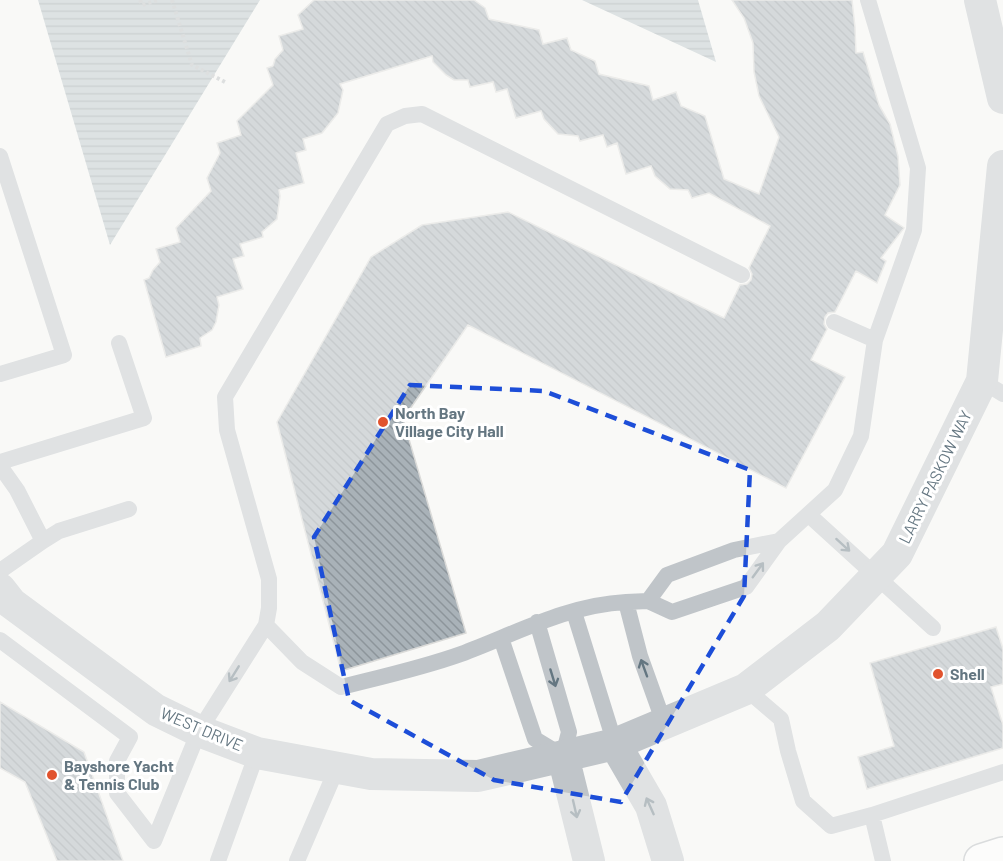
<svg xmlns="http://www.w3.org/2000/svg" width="1003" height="861" viewBox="0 0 1003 861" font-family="Barlow,sans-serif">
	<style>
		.water { fill: url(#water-rules) }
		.building { fill: url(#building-back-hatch); stroke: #dbdbd9; stroke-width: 1.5 }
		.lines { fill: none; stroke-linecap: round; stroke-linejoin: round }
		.primary-casing { stroke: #b4b9bd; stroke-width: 36 }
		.path { stroke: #babec1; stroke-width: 4; stroke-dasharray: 3 3; stroke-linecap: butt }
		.service { stroke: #c0c5c9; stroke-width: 16 }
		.minor { stroke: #c0c5c9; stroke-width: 32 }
		.primary { stroke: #fff; stroke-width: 33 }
		.oneway { stroke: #647681 }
		.marked { fill: none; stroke: #1d4ed8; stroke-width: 4.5; stroke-dasharray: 12 8; stroke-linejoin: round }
		.poi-dot { fill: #e1532e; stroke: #fff; stroke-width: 2 }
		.labels { text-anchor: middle; stroke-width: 6; stroke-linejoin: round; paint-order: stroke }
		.poi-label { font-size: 16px; font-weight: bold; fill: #647681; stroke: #fff; text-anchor: start }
		.street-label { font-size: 16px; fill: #647681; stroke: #fff }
	</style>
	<defs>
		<pattern id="water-rules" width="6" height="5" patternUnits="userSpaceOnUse" patternTransform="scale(1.5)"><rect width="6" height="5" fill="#bac6ca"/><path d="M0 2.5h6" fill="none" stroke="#9ba5a9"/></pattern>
		<pattern id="building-back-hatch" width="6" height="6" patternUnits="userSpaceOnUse" patternTransform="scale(1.5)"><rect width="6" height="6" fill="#a9b2b8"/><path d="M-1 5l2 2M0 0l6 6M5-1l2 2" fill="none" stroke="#8d959b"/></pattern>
	</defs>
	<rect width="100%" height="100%" fill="#f9f9f7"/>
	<path class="water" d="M38 0H260L110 245Z
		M582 0H698L716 62Z"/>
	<path class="building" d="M314 0H474L485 8 489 19 539 30 543 44 567 38 571 50 595 61 599 74 649 86 653 100 676 92 681 106 705 116 724 179 759 194 779 137 759 96 754 72 753 43 744 18 732 0H852L855 27 856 53 863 52 879 105 890 124 898 156 900 185 885 215 904 228 881 258 886 261 877 283 856 271 835 312 828 313 825 317 824 324 827 329 811 360 845 377 786 488 468 325 403 419 466 633 341 671 277 422 371 257 422 225 508 212 724 318 740 285 747 284 751 280 752 274 749 268 770 226 709 193 692 198 688 190 670 189 655 176 651 166 626 174 617 143 607 147 603 135 580 141 578 136 558 134 544 119 541 111 516 118 507 89 496 92 493 82 470 87 468 80H454L446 75 433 62 432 56 340 84 343 90 338 113 322 133 303 139 306 150 296 153 304 183 279 190 280 196 277 219 262 232 263 237 240 244 244 256 233 259 243 289 217 297 219 305 216 322 212 330 200 338 201 346 166 357 144 280 149 278 153 270 160 262 156 249 180 242 176 228 211 191 207 178 220 153 217 143 241 135 237 121 273 85 267 68 273 66 275 59 283 50 279 36 303 29 298 15Z
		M996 627 1003 649V684L991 687 1003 725V748L867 789 858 757 894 746 870 663Z
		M0 702 84 752 123 861H57L25 782 0 768Z"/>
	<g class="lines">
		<defs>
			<path id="primary" d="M981 861 1003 854"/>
		</defs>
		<use href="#primary" class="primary-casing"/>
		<path class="path" d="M140 0 142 5 159 0
			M172 0 192 65 227 83"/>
		<path class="service" d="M0 156 64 355 0 374
			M834 322 875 340
			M982 381 1003 394
			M0 462 144 418 119 343
			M0 466 17 490 43 541 0 571
			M809 515 933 628
			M43 541 59 531 129 509
			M648 601 667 575 734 550 779 541
			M574 612 615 744
			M266 625 302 662 341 687C381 677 422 668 461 654 515 634 567 605 626 602
			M501 638 535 739 563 756 569 732 537 622
			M0 640 130 737 117 761V793L154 841 199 731 266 625 269 608V579L227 430 225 397 387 124 405 116 422 114 742 275
			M746 689 781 719 788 751 803 801 831 826 872 815 883 861
			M664 723 640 656 626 602 648 601 672 612 746 587 779 541 835 490 861 436 875 340 914 230 918 168 868 0
			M872 815 1003 772
			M218 861 257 753
			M297 861 337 768"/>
		<path class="minor" d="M980 0 1003 98
			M0 589 11 603 156 710 199 731 257 753 371 774 478 776 615 744 746 689 828 626 897 554 982 381 1003 166
			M615 744 651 806 668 861
			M563 756 589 861"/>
		<use href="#primary" class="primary"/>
	</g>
	<defs><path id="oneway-shaft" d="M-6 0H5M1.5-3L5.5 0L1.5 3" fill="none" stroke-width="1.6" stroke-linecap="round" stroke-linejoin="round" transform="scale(1.5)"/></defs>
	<g class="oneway">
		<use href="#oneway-shaft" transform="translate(843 545) rotate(42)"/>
		<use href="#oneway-shaft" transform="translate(758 570) rotate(-54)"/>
		<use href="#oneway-shaft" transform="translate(644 668) rotate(-110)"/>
		<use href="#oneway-shaft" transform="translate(234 674) rotate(122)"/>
		<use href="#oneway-shaft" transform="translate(553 678) rotate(73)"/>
		<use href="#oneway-shaft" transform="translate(650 806) rotate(-114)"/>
		<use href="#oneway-shaft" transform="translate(575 809) rotate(77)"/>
	</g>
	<path d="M0 0H1003V861H0ZM410 385 544 391 750 470 744 596 621 802 494 780 349 700 314 537Z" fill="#f9f9f7" fill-opacity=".55" fill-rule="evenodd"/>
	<path class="marked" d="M410 385 544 391 750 470 744 596 621 802 494 780 349 700 314 537Z"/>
	<g class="poi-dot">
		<circle cx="383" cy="422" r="6"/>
		<circle cx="938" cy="674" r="6"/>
		<circle cx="52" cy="775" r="6"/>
	</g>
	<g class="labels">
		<g class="poi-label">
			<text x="395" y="419">North Bay<tspan x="395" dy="18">Village City Hall</tspan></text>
			<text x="950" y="680">Shell</text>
			<text x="64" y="772">Bayshore Yacht<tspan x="64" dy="18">&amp; Tennis Club</tspan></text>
		</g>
		<g class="street-label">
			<text transform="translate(935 477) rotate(-64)" y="6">LARRY PASKOW WAY</text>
			<text transform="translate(202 729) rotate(23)" y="6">WEST DRIVE</text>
		</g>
	</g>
</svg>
